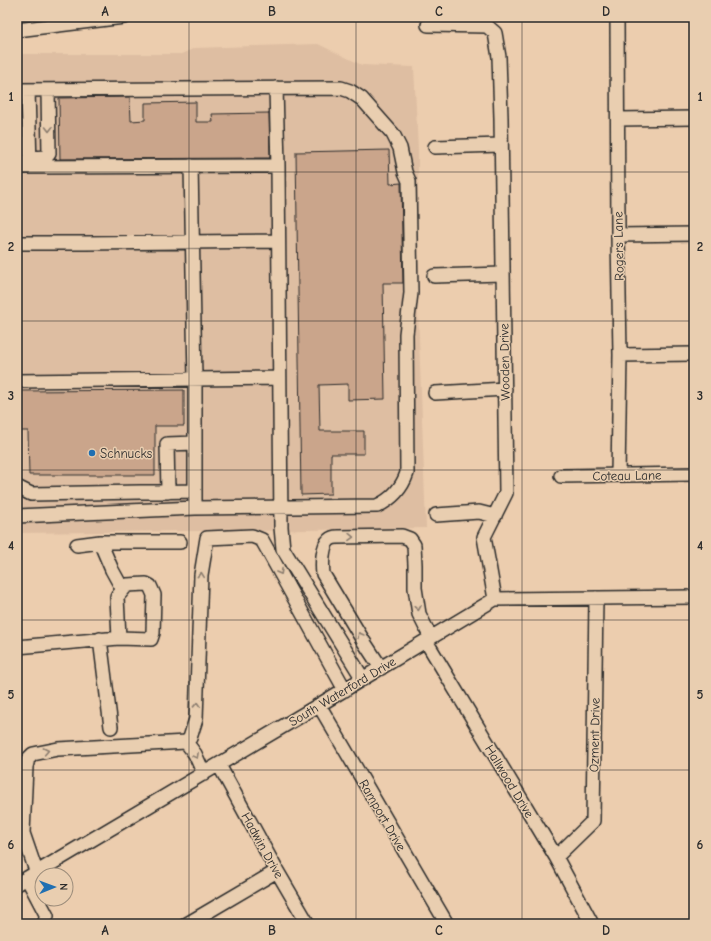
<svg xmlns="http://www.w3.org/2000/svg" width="711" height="941" viewBox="0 0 711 941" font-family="'Comic Neue',sans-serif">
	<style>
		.built { fill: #debea2 }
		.building { fill: #caa58b; stroke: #2b2b2b }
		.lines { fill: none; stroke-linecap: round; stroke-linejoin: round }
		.minor-casing { stroke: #2b2b2b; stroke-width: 16 }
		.minor { stroke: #e9ceb0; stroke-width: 13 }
		.oneway { stroke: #8a7c6e }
		.grid { fill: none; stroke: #2b2b2b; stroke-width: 1; stroke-opacity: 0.55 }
		.poi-dot { fill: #1f6fb2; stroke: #e9ceb0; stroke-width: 1.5 }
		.labels { text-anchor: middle; stroke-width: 3; stroke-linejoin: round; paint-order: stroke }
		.street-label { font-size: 13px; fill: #2b2b2b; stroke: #e9ceb0 }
		.poi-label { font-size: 13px; fill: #2b2b2b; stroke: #e9ceb0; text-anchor: start }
		.neatline { fill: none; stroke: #2b2b2b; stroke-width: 1.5 }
		.grid-label { font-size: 13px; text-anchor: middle; font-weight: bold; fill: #2b2b2b }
	</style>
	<rect width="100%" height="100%" fill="#eccdae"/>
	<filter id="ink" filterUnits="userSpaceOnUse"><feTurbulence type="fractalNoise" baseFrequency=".025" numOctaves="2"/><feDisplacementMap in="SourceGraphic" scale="8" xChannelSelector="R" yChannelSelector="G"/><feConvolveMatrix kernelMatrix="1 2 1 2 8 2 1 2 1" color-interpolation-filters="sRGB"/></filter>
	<g filter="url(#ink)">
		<path class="built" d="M318 44 362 65 414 67 418 150V310L426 528 249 531H187L17 533V54H181L195 48Z"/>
		<path class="building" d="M130 97 131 121 145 120V103L196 102V122H213L212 114 269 113 270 158 60 159 59 98Z
			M389 150 390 184 401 183 403 283H383L385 399 348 400V384L319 385 320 431H364V454H331V494L301 495 296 152Z
			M184 390V426H155V475H29L28 431H17V391Z"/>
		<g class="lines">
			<defs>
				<path id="minor" d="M617 17 618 235 620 355 618 475
					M428 25 487 26 495 33 499 57 501 118 506 493 484 537 495 599
					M17 30 124 17
					M276 88 278 166
					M17 90 341 88 350 91 362 99 393 134 400 148 405 172 409 181 411 293 406 334 407 473C402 488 392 499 377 506L195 508 17 516
					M28 90 30 167
					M618 119 694 118
					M435 147 501 145
					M29 158 46 157 49 154 48 90
					M191 166 195 379V508
					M17 167 278 166 281 527 283 549 363 679
					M618 235 694 234
					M17 243H85L278 241
					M434 276 503 274
					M620 355 694 354
					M17 381 279 378
					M435 393 505 389
					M561 476 694 474
					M17 487 31 494 195 491
					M168 492 167 444 195 443
					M436 515 479 512 495 516
					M100 542 112 570 123 590
					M77 545 100 542H180
					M146 584 150 586 154 595 153 633 151 639 119 638 117 597 127 585Z
					M100 639 111 727
					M426 641 556 857 592 924
					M17 647 119 638
					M381 668 364 642 323 574C322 565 322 546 329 540 331 538 335 537 338 537L402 536 410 539 414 545 415 565V588L419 614 431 638
					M319 705 447 924
					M186 742 190 738 196 719 201 575 207 538 252 536 262 540 345 690
					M219 765 277 871 308 924
					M556 857 593 821 596 598
					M38 872 35 868 23 833 26 767 28 759 33 754 58 749 186 742 195 754 204 774
					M27 878 47 916 44 924
					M17 884 319 705 495 599 694 597
					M187 924 277 871"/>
			</defs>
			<use href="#minor" class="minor-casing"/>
			<use href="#minor" class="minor"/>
		</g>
		<defs><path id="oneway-chevron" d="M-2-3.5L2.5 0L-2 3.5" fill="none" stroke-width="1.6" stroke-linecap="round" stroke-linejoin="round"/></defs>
		<g class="oneway">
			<use href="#oneway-chevron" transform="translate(49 129) rotate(90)"/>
			<use href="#oneway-chevron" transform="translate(351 537) rotate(1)"/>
			<use href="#oneway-chevron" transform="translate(280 572) rotate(61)"/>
			<use href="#oneway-chevron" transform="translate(201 575) rotate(-84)"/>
			<use href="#oneway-chevron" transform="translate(418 608) rotate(80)"/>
			<use href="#oneway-chevron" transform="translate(360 635) rotate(-121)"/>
			<use href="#oneway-chevron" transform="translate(197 705) rotate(-88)"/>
			<use href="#oneway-chevron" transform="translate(46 751) rotate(-11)"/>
			<use href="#oneway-chevron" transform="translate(196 756) rotate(62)"/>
		</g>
	</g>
	<path class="grid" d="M189 17V924M356 17V924M522 17V924M17 172H694M17 321H694M17 470H694M17 620H694M17 770H694"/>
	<circle class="poi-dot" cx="92" cy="453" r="4"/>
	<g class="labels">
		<g class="street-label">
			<text transform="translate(618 246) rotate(-91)" y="5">Rogers Lane</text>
			<text transform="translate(504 362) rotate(-91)" y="5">Wooden Drive</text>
			<text transform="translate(627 475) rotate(-1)" y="5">Coteau Lane</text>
			<text transform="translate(342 691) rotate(-31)" y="5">South Waterford Drive</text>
			<text transform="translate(594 735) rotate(-89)" y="5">Ozment Drive</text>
			<text transform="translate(510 781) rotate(59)" y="5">Hallwood Drive</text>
			<text transform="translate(383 815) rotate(60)" y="5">Ramport Drive</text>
			<text transform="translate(263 845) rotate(61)" y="5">Hadwin Drive</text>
		</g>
		<g class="poi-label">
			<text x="100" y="458">Schnucks</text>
		</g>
	</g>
	<rect width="711" height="941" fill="none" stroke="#e9ceb0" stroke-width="44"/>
	<g transform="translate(54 887) rotate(89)"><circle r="19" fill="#e9ceb0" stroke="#9d8d7b"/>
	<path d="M0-3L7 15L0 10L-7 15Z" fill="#1f6fb2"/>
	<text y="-6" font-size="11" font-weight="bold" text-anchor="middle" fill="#2b2b2b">N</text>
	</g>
	<rect x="22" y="22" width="667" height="897" class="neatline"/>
	<g class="grid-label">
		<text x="105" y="16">A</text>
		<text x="272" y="16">B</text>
		<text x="439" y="16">C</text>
		<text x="606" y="16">D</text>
		<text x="11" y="101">1</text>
		<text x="700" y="101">1</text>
		<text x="11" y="251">2</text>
		<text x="700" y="251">2</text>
		<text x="11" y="400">3</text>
		<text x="700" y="400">3</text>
		<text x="11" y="550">4</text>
		<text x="700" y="550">4</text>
		<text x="11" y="699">5</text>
		<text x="700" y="699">5</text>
		<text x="11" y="849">6</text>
		<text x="700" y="849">6</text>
		<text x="105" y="935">A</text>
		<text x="272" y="935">B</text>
		<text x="439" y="935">C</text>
		<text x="606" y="935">D</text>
	</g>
</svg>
